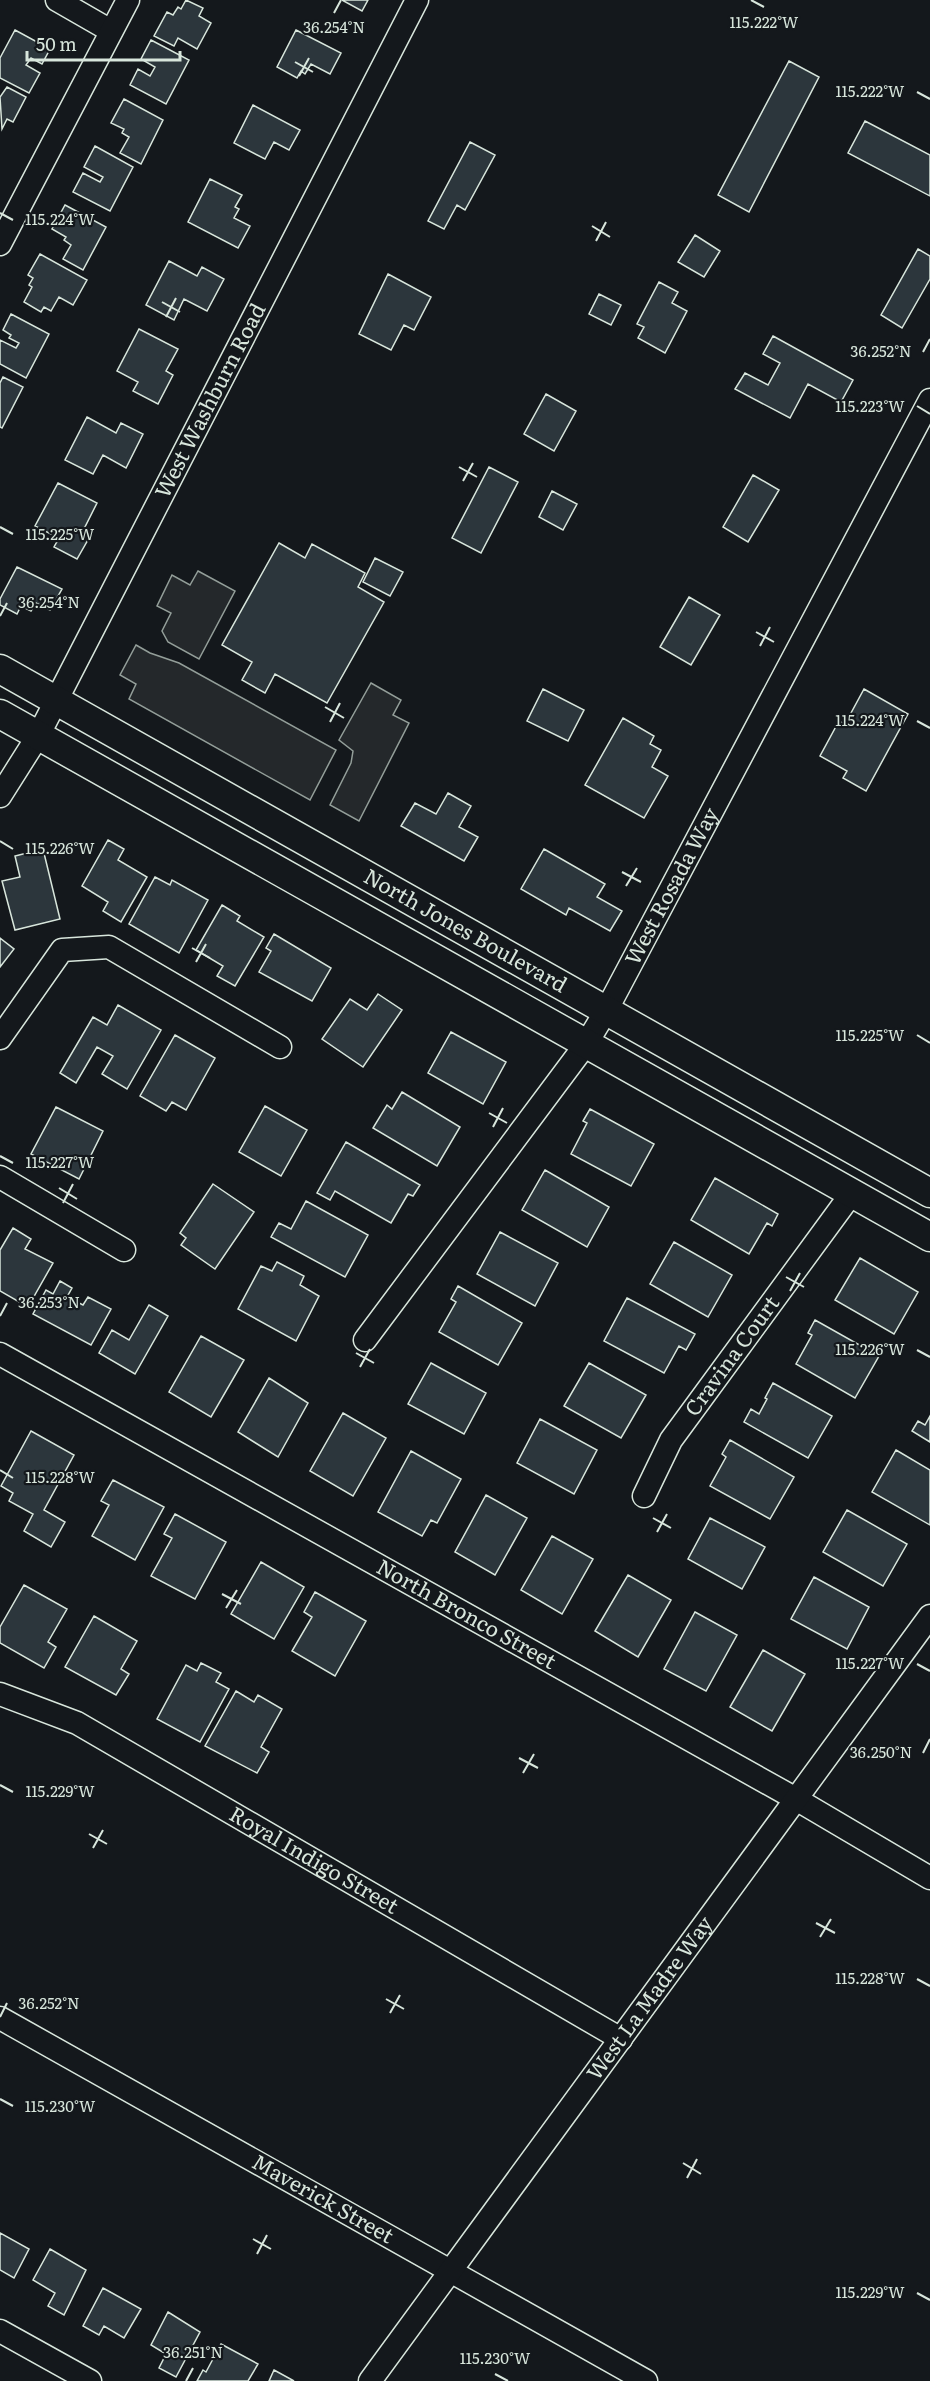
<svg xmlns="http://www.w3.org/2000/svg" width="930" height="2381" viewBox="0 0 930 2381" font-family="Literata,serif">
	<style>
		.parking { fill: #24282b; stroke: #939e99; stroke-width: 1.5 }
		.building { fill: #2c363c; stroke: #d8e6dc; stroke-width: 1.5 }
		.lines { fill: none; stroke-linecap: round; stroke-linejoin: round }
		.minor-casing { stroke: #d8e6dc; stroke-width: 25 }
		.major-casing { stroke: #d8e6dc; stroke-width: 31 }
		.minor { stroke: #14181c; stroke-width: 22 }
		.major { stroke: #14181c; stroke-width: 28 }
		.ticks { fill: none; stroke: #d8e6dc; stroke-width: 2 }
		.labels { text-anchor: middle; stroke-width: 4.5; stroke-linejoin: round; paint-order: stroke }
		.street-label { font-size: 21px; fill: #d8e6dc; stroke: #14181c }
		.ticks-label { font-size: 15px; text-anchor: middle; fill: #d8e6dc; stroke: #14181c; stroke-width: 4.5; stroke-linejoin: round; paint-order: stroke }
	</style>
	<rect width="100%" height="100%" fill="#14181c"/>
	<path class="parking" d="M198 571 235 591 199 659 168 642 162 631 171 613 157 606 172 575 190 585Z
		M136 645 150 653 179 663 336 750 310 800 129 699 136 684 120 675Z
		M371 683 401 700 393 715 409 723 359 821 330 805 351 763 353 751 339 740Z"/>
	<path class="building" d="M186 0 203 8 199 16 211 23 197 49 178 38 174 46 154 36 167 12 173 15 178 7 181 9Z
		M342 0H368L362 11Z
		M15 30 50 49 42 64 31 58 26 65 40 73 29 93 0 78V58Z
		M296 30 341 53 330 74 311 64 305 74 301 71 297 78 277 67Z
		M151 40 189 60 166 104 130 85 138 69 150 76 155 67 141 59Z
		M789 61 819 77 749 212 718 195Z
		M7 87 26 97 13 122 7 119 2 129 0 97Z
		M124 99 163 120 141 164 120 153 129 137 122 133 124 129 111 123Z
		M253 105 300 130 289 150 274 142 265 159 234 143Z
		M865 121 930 155V196L848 153Z
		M470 142 495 155 465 210 457 205 444 229 428 221Z
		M95 146 133 167 110 211 73 192 83 173 100 182 103 177 84 167Z
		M210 179 242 195 235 207 239 209 234 218 250 226 238 248 188 222Z
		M65 205 106 227 83 270 63 259 71 245 64 240 66 237 52 229Z
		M695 235 720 251 704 277 678 262Z
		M918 249 930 256V279L902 328 881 315Z
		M40 254 87 280 73 305 59 297 51 311 44 307 41 312 24 302 32 287 29 285 33 278 28 275Z
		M169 261 197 276 202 267 224 279 207 311 184 299 174 320 146 305Z
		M388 274 431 297 414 330 404 325 391 350 359 334Z
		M659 282 678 292 672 303 687 311 665 353 638 338 644 327 637 324Z
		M599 294 621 305 611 325 589 314Z
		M11 314 49 334 26 378 0 364V340L16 348 19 343 9 338 11 335 3 330Z
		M139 329 178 349 166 371 173 375 158 404 133 391 138 382 117 371Z
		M773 336 853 380 841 402 808 384 790 418 735 389 745 373 768 385 780 363 763 354Z
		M3 377 23 387 2 428 0 427V383Z
		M546 394 576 411 554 451 524 434Z
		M87 417 116 433 121 423 143 434 126 468 103 455 93 474 65 460Z
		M489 467 518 482 481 553 452 538Z
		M753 475 779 490 748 542 723 527Z
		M58 483 97 503 85 527 93 531 77 559 54 547 59 538 35 526Z
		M552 491 577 504 563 530 539 517Z
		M279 543 305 558 312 544 365 573 358 587 384 602 327 703 275 674 265 693 242 680 252 662 222 645Z
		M375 558 403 572 390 596 363 582Z
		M17 567 62 589 50 610 36 603 31 611 21 606 17 614 0 605V599Z
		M689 597 720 615 691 665 660 647Z
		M543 689 584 710 568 741 527 721Z
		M864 689 908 714 866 791 843 778 847 771 820 756 839 721 845 724Z
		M623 718 654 736 650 744 661 750 652 767 668 776 644 818 585 785Z
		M448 793 471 806 459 827 478 837 464 861 401 826 415 803 436 814Z
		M108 840 124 849 118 860 147 877 121 922 103 911 108 902 82 886Z
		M43 849 60 919 15 930 2 881 20 877 15 856Z
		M544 849 605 884 597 897 622 911 610 931 569 908 566 915 521 889Z
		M155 877 170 885 172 880 208 900 179 953 129 924Z
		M222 905 240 916 237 921 264 937 235 986 217 976 223 966 196 950Z
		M274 934 331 968 312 1001 259 972 271 951 266 948Z
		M0 938 14 949 0 967Z
		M378 994 402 1010 363 1067 322 1039 350 999 367 1010Z
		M118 1005 161 1030 127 1089 102 1074 113 1056 97 1047 76 1083 60 1073 93 1017 107 1025Z
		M451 1032 506 1062 483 1104 428 1073Z
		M175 1035 215 1058 186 1110 172 1102 166 1111 140 1096Z
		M402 1092 460 1127 437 1166 373 1128 387 1105 392 1109Z
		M265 1106 307 1130 281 1176 239 1152Z
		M56 1107 103 1131 79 1179 31 1154Z
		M590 1109 654 1144 631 1186 571 1154 587 1123 583 1121Z
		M346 1142 420 1185 413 1196 408 1194 391 1223 335 1191 330 1200 317 1193Z
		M545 1170 609 1207 587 1247 522 1210Z
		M715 1178 778 1214 772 1226 767 1223 749 1254 691 1220Z
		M213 1184 254 1212 215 1269 181 1245 186 1238 180 1233Z
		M306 1201 368 1235 345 1277 271 1237 279 1223 291 1229Z
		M13 1228 31 1239 25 1249 53 1263 28 1307 0 1291V1250Z
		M500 1232 558 1263 535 1306 477 1274Z
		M674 1242 732 1275 708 1317 650 1284Z
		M860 1258 918 1292 894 1334 835 1300Z
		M277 1262 304 1276 300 1285 319 1296 296 1341 238 1309 261 1266 272 1271Z
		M60 1281 72 1288 67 1297 83 1305 88 1297 111 1309 91 1345 33 1314 46 1290 53 1294Z
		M458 1286 522 1323 498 1365 439 1332 456 1302 451 1299Z
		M627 1298 695 1334 686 1350 679 1346 664 1373 604 1341Z
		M149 1305 168 1316 135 1374 99 1353 112 1330 129 1340Z
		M815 1320 879 1356 855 1398 796 1364 812 1335 808 1333Z
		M201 1336 244 1360 211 1417 169 1392Z
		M431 1363 486 1393 464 1434 408 1404Z
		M589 1363 646 1395 621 1438 564 1406Z
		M269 1378 308 1403 278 1457 238 1432Z
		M773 1383 832 1416 808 1458 744 1422 751 1409 759 1414 767 1399 765 1398Z
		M343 1413 386 1438 353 1496 310 1471Z
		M930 1416V1442L912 1431 918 1421 925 1425Z
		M540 1419 597 1450 574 1494 517 1463Z
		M31 1431 74 1455 44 1510 65 1522 51 1547 24 1531 33 1514 9 1501 13 1493 1 1486Z
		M730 1440 794 1477 770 1519 710 1486 726 1457 722 1454Z
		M896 1450 930 1470V1525L872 1492Z
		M411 1451 461 1479 437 1523 431 1520 422 1536 378 1512Z
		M113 1480 164 1507 135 1560 92 1536 109 1505 101 1501Z
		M486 1495 527 1518 495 1575 455 1552Z
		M847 1510 907 1544 883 1586 823 1552Z
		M175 1514 226 1542 195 1599 151 1576 172 1538 164 1534Z
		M710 1518 765 1547 742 1589 688 1559Z
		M552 1536 593 1559 562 1614 521 1590Z
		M261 1562 304 1587 274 1639 231 1614Z
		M628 1575 671 1600 638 1657 595 1631Z
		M814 1577 869 1607 847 1649 791 1619Z
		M24 1585 67 1609 48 1642 56 1647 44 1668 0 1643V1627Z
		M315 1592 366 1621 335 1676 292 1651 312 1617 304 1612Z
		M695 1612 737 1635 706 1691 664 1669Z
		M94 1616 137 1641 121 1669 129 1674 116 1695 65 1667Z
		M763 1650 805 1674 772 1731 730 1707Z
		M201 1663 221 1673 216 1682 229 1689 200 1742 157 1719 186 1665 197 1671Z
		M236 1691 254 1702 258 1695 282 1709 261 1747 269 1752 257 1773 205 1746Z
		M0 2233 29 2249 14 2278 0 2270Z
		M50 2249 86 2270 64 2315 48 2306 55 2293 33 2280Z
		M103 2288 141 2309 124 2338 104 2326 99 2335 83 2326Z
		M168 2312 200 2332 176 2377 159 2368 166 2354 151 2345Z
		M221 2344 258 2364 248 2381H197L203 2370 206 2372Z
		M274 2370 294 2381H269Z"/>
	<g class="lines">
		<defs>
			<g id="minor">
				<path d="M57 0 111 31"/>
				<path d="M0 244 128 0"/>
				<path id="s1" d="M0 796 38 736 417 0"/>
				<path d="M0 1038 62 950 109 947 280 1047"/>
				<path d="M0 1177 124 1250"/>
				<path id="s2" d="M365 1340 586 1044 606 1011 930 400"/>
				<path id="s3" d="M0 1354 796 1799 930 1878"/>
				<path id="s4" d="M644 1496 671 1440 852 1193"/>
				<path id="s5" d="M0 1694 77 1723 621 2039"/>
				<path id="s6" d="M0 2018 646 2381"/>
				<path d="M0 2331 90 2381"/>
				<path id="s7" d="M370 2381 930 1616"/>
			</g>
			<g id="major">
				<path id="s8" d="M0 669 930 1193"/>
				<path d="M0 714 930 1237"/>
			</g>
		</defs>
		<use href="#minor" class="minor-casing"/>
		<use href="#major" class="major-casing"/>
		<use href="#minor" class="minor"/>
		<use href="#major" class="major"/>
	</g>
	<path class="ticks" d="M751 0 764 7M334 13 341 0M295 62 313 72M299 76 309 58M917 92 930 99M0 213 13 220M592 226 610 237M596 241 606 222M162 302 180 312M166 317 176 298M923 352 930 339M917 406 930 414M459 467 477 477M463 481 473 463M0 527 13 534M0 616 7 603M756 632 774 642M760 646 770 627M325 707 344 718M917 721 930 728M330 722 340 703M0 841 13 849M622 872 641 882M626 886 637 868M192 948 210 958M196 962 206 944M917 1035 930 1043M489 1113 507 1123M493 1127 503 1108M0 1156 13 1163M59 1188 77 1199M63 1203 73 1184M786 1277 804 1287M790 1291 800 1273M0 1316 7 1303M917 1350 930 1357M356 1353 374 1363M360 1367 370 1349M0 1470 13 1478M653 1518 671 1528M657 1532 667 1514M222 1594 241 1604M226 1608 237 1590M917 1664 930 1671M923 1753 930 1739M519 1758 538 1768M523 1773 534 1754M0 1785 13 1792M89 1834 107 1844M93 1848 103 1830M816 1923 835 1933M820 1937 831 1919M917 1979 930 1986M386 1999 404 2009M390 2013 400 1995M0 2017 7 2003M0 2099 13 2106M683 2163 701 2174M687 2178 697 2159M253 2239 271 2249M257 2254 267 2235M917 2293 930 2300M495 2374 508 2381M186 2381 193 2368"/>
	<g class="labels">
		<g class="street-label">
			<text dy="7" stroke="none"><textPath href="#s1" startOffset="448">West Washburn Road</textPath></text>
			<text dy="7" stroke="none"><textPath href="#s2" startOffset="549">West Rosada Way</textPath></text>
			<text dy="7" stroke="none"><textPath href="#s8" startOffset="534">North Jones Boulevard</textPath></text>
			<text dy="7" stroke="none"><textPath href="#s4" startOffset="166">Cravina Court</textPath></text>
			<text dy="7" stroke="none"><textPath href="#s3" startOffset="534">North Bronco Street</textPath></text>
			<text dy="7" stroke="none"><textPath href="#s5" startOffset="356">Royal Indigo Street</textPath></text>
			<text dy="7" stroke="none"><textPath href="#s7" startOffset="474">West La Madre Way</textPath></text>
			<text dy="7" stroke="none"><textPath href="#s6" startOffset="370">Maverick Street</textPath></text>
		</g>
	</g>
	<g class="ticks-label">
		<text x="764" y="28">115.222°W</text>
		<text x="334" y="33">36.254°N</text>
		<text x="870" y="97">115.222°W</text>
		<text x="60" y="225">115.224°W</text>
		<text x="881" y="357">36.252°N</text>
		<text x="870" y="412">115.223°W</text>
		<text x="60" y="540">115.225°W</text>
		<text x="49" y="608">36.254°N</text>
		<text x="870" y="726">115.224°W</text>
		<text x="60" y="854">115.226°W</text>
		<text x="870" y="1041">115.225°W</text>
		<text x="60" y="1168">115.227°W</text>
		<text x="49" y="1308">36.253°N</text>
		<text x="870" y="1355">115.226°W</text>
		<text x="60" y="1483">115.228°W</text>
		<text x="870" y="1669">115.227°W</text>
		<text x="881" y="1758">36.250°N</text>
		<text x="60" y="1797">115.229°W</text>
		<text x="870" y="1984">115.228°W</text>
		<text x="49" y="2009">36.252°N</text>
		<text x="60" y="2112">115.230°W</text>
		<text x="870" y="2298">115.229°W</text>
		<text x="193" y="2358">36.251°N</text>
		<text x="495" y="2364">115.230°W</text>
	</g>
	<path d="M27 51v9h153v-9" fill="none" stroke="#d8e6dc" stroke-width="3"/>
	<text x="36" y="51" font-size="18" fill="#d8e6dc" stroke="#14181c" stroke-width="4.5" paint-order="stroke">50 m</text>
</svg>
